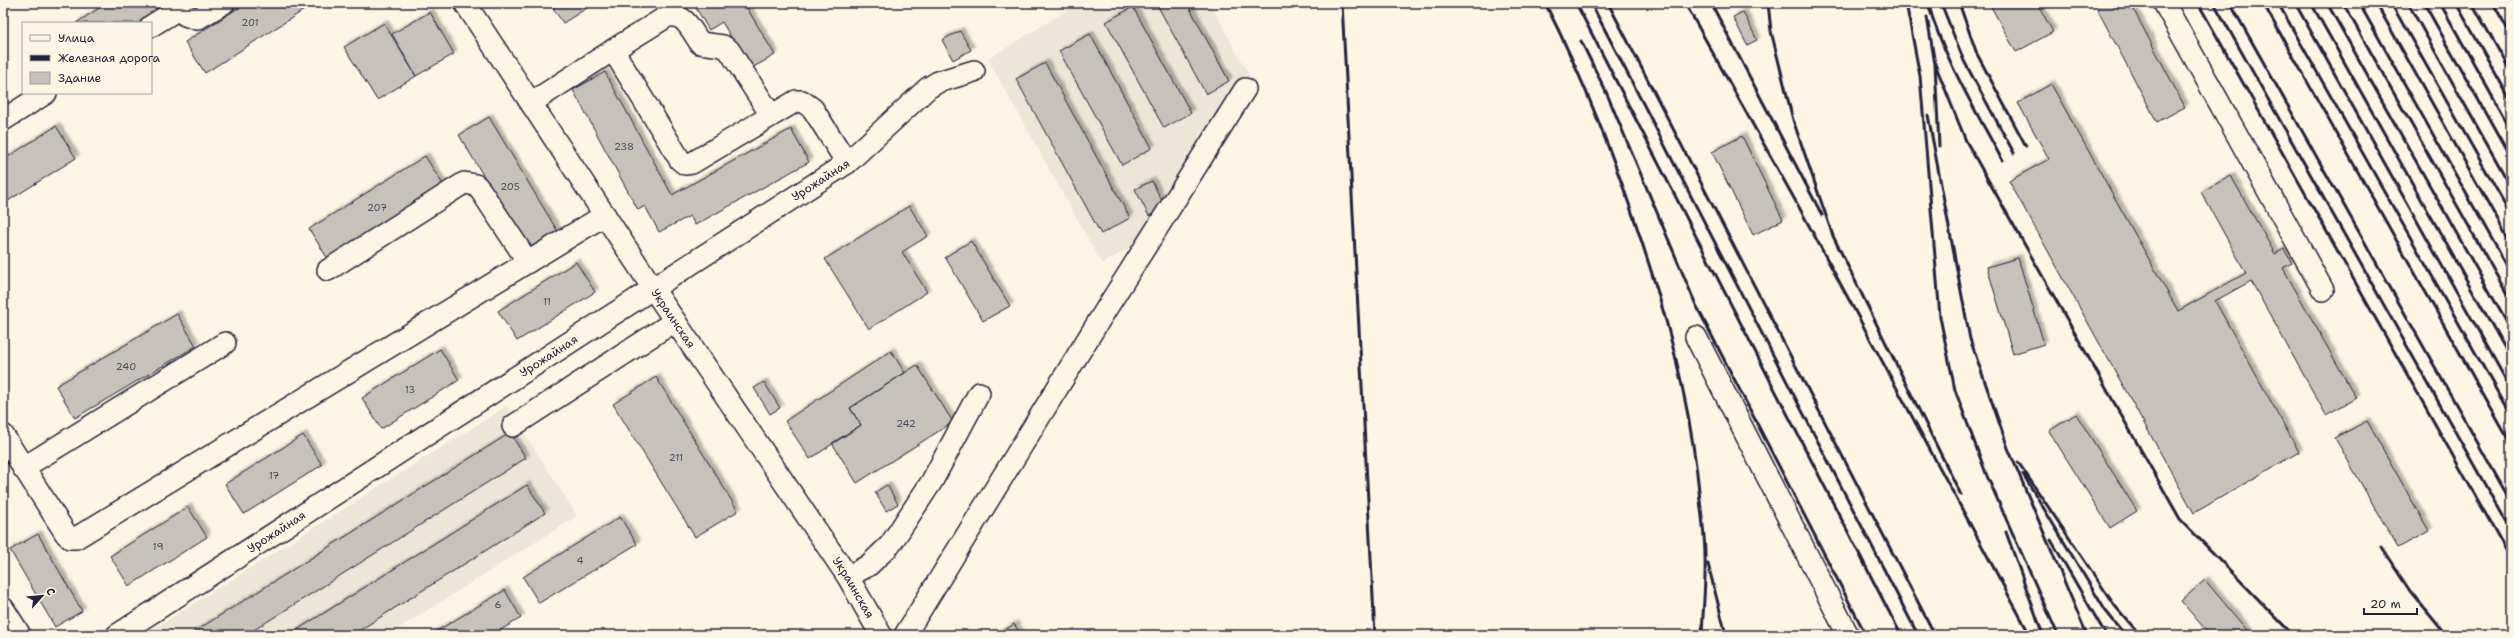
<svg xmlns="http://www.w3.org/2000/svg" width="2514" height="638" viewBox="0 0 2514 638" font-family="'Shantell Sans',sans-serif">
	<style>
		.built { fill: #ece5d8 }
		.building { fill: #c6c1bb; stroke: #22223b; filter: url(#shadow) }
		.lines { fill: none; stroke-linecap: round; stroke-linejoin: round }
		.minor-casing { stroke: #22223b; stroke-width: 24 }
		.minor { stroke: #fcf5e5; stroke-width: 21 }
		.rail { stroke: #22223b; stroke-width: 3 }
		.labels { text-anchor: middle; stroke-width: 3; stroke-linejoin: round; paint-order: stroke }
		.number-label { font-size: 10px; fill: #4b4a5b }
		.street-label { font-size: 12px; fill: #22223b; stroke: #fcf5e5 }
	</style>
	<defs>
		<filter id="shadow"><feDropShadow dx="3.5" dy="-3.5" stdDeviation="1" flood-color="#0004"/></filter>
	</defs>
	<rect width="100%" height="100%" fill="#fcf5e5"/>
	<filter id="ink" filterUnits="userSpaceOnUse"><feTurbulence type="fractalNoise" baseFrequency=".025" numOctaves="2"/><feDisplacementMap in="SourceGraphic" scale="8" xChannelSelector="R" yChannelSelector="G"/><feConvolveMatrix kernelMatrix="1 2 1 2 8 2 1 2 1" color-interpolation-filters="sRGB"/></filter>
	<g filter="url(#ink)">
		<path class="built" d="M1079 3H1210L1254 84 1150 249 1144 239 1102 264 988 59Z
			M507 406 577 516 388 635H144Z"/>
		<path class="building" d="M107 3H156L161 11 143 23H76Z
			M246 3H315L205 73 185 42Z
			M561 3H584L587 8 563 23 553 8Z
			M693 3H744L775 55 750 69 722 22 709 30Z
			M1156 3H1187L1229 81 1206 94Z
			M1989 3H2037L2053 32 2016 52Z
			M2094 3H2130L2185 107 2157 122Z
			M1133 7 1191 113 1164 128 1106 22Z
			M430 12 454 54 416 76 392 34Z
			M1743 12 1757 40 1747 45 1733 17Z
			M384 23 416 76 377 100 344 47Z
			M960 31 971 50 953 60 942 40Z
			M1090 34 1152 148 1122 165 1059 51Z
			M1045 63 1130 218 1101 234 1016 79Z
			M605 72 672 195 791 129 809 162 695 225 690 216 659 232 645 206 638 210 573 90Z
			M2051 84 2178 311 2246 273 2201 192 2231 176 2275 254 2284 249 2292 263 2283 268 2356 398 2326 415 2251 281 2215 301 2299 452 2194 513 2009 181 2049 159 2018 103Z
			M489 117 561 237 531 255 459 135Z
			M56 126 76 158 3 204V160Z
			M1742 136 1783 220 1753 235 1712 152Z
			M425 156 444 186 328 259 309 229Z
			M1152 181 1165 207 1149 216 1135 189Z
			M909 206 928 236 902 252 927 292 869 329 825 259Z
			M971 241 1010 306 983 321 945 257Z
			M2018 258 2044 344 2013 354 1987 267Z
			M576 262 595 292 517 341 498 311Z
			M177 314 196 346 75 418 56 386Z
			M440 349 459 380 381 429 362 398Z
			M891 351 905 373 850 408 861 425 810 459 785 421Z
			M917 365 953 422 857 483 832 443 861 425 850 408Z
			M656 377 738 511 695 537 613 404Z
			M764 382 780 408 770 414 754 388Z
			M2076 414 2137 511 2110 528 2049 431Z
			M2367 421 2429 531 2398 548 2335 438Z
			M510 433 526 458 246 635H189Z
			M303 435 322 465 244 514 225 484Z
			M527 485 545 513 352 635H289Z
			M887 485 898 504 886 511 875 492Z
			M188 507 207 537 129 586 110 556Z
			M620 517 637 544 539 603 523 577Z
			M38 534 82 611 55 627 10 550Z
			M2205 580 2251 635H2210L2181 601Z
			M505 590 521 618 492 635H430Z
			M1014 624 1021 635H997Z"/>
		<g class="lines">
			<defs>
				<g id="minor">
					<path d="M177 3 185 15 197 19 224 3"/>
					<path id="s1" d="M465 3 654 290 848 577 881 635"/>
					<path d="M2164 3 2323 290"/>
					<path d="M151 26 180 8"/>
					<path d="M613 50 666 17C683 10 692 31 700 43L723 46 729 50 771 115"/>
					<path d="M531 103 613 50 680 160 685 164 692 163 796 101H802L813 109 847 163"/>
					<path d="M3 120 46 93"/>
					<path d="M328 270 464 183 476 185 481 191 528 262"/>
					<path d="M1696 337 1848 635"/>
					<path d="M513 426 675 321"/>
					<path d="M3 435 66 534 70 538H76L605 215"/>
					<path d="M23 468 225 343"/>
					<path d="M848 577 869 565 890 545 932 481 979 393"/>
					<path d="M3 608 20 635"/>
					<path id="s2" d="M117 635 847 163 928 88 938 82 974 71"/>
					<path d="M905 635 1108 306 1245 89"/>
				</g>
			</defs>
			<use href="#minor" class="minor-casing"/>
			<use href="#minor" class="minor"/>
			<path class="rail" d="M1342 3 1375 635
				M1545 3C1587 85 1619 170 1647 258 1673 337 1692 416 1700 500 1702 518 1705 537 1705 556 1706 582 1703 609 1702 635
				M1576 3 1901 635
				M1591 3 1918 635
				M1608 3 1935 635
				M1685 3 1800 209 2030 635
				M1711 3 1822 215
				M1768 3 1771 31 1793 120 1833 236 1961 495
				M1906 3 1920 76 1940 317 1955 390 1987 476 2058 635
				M1928 3C1944 59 1975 109 2002 160
				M1941 3 1964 61 2014 153
				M1959 3 1977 54 2026 146
				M2198 3 2511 559
				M2214 3 2511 531
				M2230 3 2511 502
				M2263 3 2511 444
				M2278 3 2511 416
				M2295 3 2511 389
				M2311 3 2511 359
				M2327 3 2511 330
				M2343 3 2511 301
				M2359 3 2511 273
				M2376 3 2511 244
				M2391 3 2511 215
				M2408 3 2511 187
				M2424 3 2511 158
				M2440 3 2511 130
				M2456 3 2511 101
				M2472 3 2511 72
				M2493 3 2511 35
				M1927 17 1935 64 1939 146
				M1581 41 1607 94 1696 305 1866 635
				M1935 64 1966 141 2180 519 2293 635
				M1928 115 1970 339 2008 448 2087 635
				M2018 462 2115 606 2140 635
				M2023 474 2105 610 2125 635
				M2006 532 2043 635
				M2051 540 2106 635
				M2381 547 2410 591 2446 635
				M1708 564 1726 635"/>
		</g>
	</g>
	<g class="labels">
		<g class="number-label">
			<text x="250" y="26">201</text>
			<text x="624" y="150">238</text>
			<text x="510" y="190">205</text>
			<text x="377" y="211">207</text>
			<text x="547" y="305">11</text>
			<text x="126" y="370">240</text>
			<text x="410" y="393">13</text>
			<text x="906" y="427">242</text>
			<text x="676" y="461">211</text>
			<text x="274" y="479">17</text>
			<text x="158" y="550">19</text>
			<text x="580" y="564">4</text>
			<text x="498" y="608">6</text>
		</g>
		<g class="street-label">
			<text dy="4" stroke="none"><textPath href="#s2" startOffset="838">Урожайная</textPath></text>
			<text dy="4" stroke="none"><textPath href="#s1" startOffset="378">Украинская</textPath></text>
			<text dy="4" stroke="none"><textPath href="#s2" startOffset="514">Урожайная</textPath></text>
			<text dy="4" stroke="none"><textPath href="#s2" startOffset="190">Урожайная</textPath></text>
			<text dy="4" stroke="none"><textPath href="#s1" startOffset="702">Украинская</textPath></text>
		</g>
	</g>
	<rect width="2514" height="638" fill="none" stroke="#fcf5e5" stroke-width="16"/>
	<rect x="8" y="8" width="2498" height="622" fill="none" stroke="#22223b" stroke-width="1.5" filter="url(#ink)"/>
	<rect x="22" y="22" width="130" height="72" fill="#fcf5e5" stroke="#a5a1a1"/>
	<rect x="30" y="35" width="20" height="6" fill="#fcf5e5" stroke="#a5a1a1"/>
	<text x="58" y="42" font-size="12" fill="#22223b">Улица</text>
	<rect x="30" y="55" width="20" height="6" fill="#22223b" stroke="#a5a1a1"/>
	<text x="58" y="62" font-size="12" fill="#22223b">Железная дорога</text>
	<rect x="30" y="72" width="20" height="12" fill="#c6c1bb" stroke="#a5a1a1"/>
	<text x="58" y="82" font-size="12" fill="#22223b">Здание</text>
	<g transform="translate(42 596) rotate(63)" stroke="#fcf5e5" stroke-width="3" paint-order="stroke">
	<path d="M0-3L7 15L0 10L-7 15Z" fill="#22223b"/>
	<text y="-6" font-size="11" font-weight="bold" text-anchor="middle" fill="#22223b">С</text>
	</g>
	<path d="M2364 608v6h53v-6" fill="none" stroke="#22223b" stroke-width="2"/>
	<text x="2370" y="608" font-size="12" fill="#22223b" stroke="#fcf5e5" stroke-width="3" paint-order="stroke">20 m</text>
</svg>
